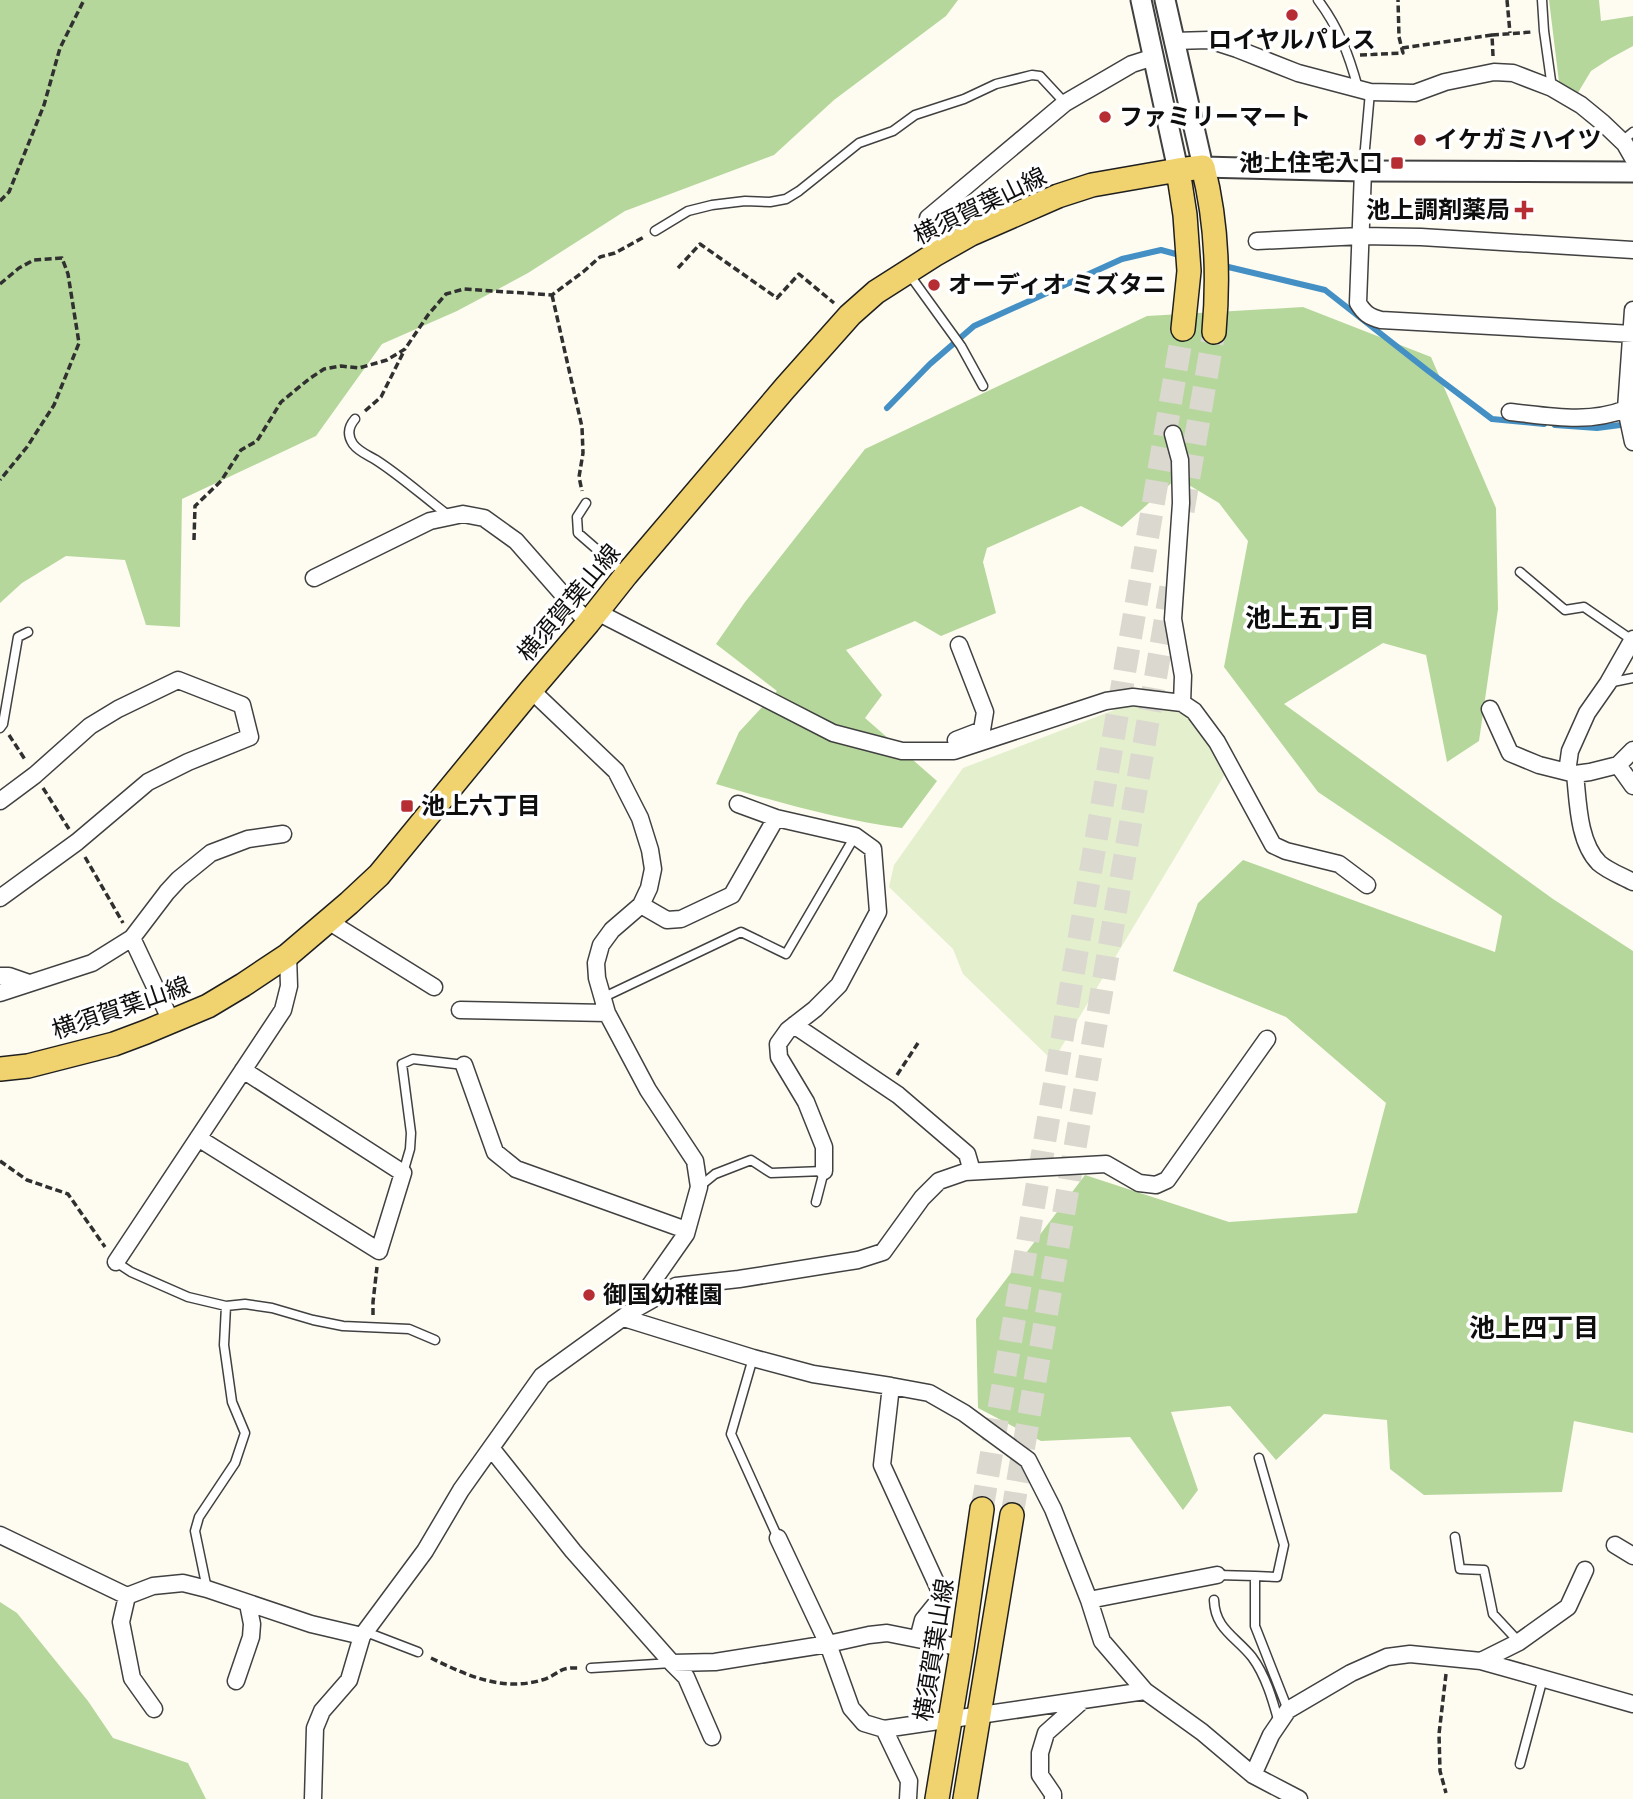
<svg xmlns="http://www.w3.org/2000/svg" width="1633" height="1799" viewBox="0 0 1633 1799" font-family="Bitter,'Noto Sans JP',serif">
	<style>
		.forest { fill: #b6d79c }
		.pitch { fill: #e3efcd }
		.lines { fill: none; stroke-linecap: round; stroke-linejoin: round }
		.stream { stroke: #4490c5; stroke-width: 6 }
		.primary-tunnel { stroke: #dad8cf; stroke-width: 23; stroke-dasharray: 23 11; stroke-linecap: butt }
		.service-casing { stroke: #414141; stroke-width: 11 }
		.minor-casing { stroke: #414141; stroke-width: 19 }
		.tertiary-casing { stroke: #414141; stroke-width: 23 }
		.primary-casing { stroke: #1f1f1f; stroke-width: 26 }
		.path { stroke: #303030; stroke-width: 3.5; stroke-dasharray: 7 3.5; stroke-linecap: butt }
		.service { stroke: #fff; stroke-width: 8 }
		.minor { stroke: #fff; stroke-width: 16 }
		.tertiary { stroke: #fff; stroke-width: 19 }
		.primary { stroke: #f0d26f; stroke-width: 23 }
		.poi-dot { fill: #b62e34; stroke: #fff; stroke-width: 2.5 }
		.labels { text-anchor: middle; stroke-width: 7; stroke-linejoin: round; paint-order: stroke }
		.poi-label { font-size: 24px; font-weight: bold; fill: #0e0e0e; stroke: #fff; text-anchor: start }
		.street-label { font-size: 24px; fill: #0e0e0e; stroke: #fff }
		.neighbourhood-label { font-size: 26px; font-weight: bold; fill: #0e0e0e; stroke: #fff }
	</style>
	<rect width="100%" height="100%" fill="#fefcf1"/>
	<path class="forest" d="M0 0H958L946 16 834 100 774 155 625 211 528 273 457 311 382 344 316 436 182 499 180 627 146 625 125 560 66 556 22 583 0 603Z
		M1549 0H1599L1601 21 1633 16V46L1611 58 1591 71 1576 96 1559 82Z
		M1303 307 1431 357 1496 508 1498 609 1479 741 1447 762 1426 655 1383 643 1284 704 1553 899 1633 951V1433L1574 1421 1562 1492 1424 1495 1390 1469 1387 1420 1324 1414 1276 1460 1230 1406 1171 1412 1198 1490 1183 1510 1130 1437 1041 1441 978 1408 976 1319 1085 1175 1229 1222 1357 1213 1386 1103 1286 1017 1173 971 1198 903 1243 860 1495 952 1502 916 1318 792 1224 667 1248 541 1219 503 1177 478 1122 527 1081 506 987 548 983 562 996 613 941 636 915 621 846 650 882 695 865 718 937 781 902 828C839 820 777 802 716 784L739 732 777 691 716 644 745 602 865 449 1147 316Z
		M0 1602 17 1613 88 1701 113 1738 188 1763 206 1799H0Z"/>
	<path class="pitch" d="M1130 704 1171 709 1193 719 1228 769 1053 1061 963 974 953 949 889 887 894 865 963 768Z"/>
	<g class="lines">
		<path class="stream" d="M1220 265 1325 290 1427 370 1492 419 1544 424
			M887 408 930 364 974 326 1122 259 1161 250 1183 256
			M1555 425 1597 428 1628 424"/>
		<path class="primary-tunnel" d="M1183 511 1214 332
			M982 1509 1183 329
			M1012 1515 1171 587"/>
		<defs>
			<path id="service" d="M1318 0C1339 28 1349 55 1358 88
				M1542 0 1544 31 1552 88
				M1622 141 1633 132
				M1363 171 1370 92
				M655 231 688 211 712 205 745 201 770 202 786 199 799 191 859 143 893 131 915 115 964 99 996 84 1032 75 1040 76 1065 103
				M909 274 961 346 983 386
				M355 419C348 427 347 435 353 444 359 452 368 455 376 460 401 476 424 497 448 515
				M586 503 577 517 578 533 624 573
				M1520 572 1565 610 1584 607 1632 640
				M1608 683 1633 678
				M0 728 3 724 18 637 28 632
				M602 998 741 932 786 954 855 836
				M403 1173 410 1149 411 1133 402 1064 413 1059 464 1065
				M699 1187 715 1174 751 1160 771 1173 824 1171 816 1202
				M116 1262 131 1272 188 1297 226 1306 245 1304 272 1308 313 1320 343 1326 409 1329 435 1340
				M753 1358 731 1434 778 1538
				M1455 1537 1460 1569 1484 1570 1493 1614 1519 1642
				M1217 1575 1255 1576V1626L1288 1710
				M1255 1576 1277 1577 1284 1545 1259 1458
				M207 1589 195 1531 199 1517 235 1463 245 1433 232 1402 224 1345 226 1306
				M1214 1600C1215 1629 1235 1636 1252 1657 1266 1676 1273 1701 1279 1723
				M366 1632 418 1652
				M591 1668 672 1663
				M1520 1764 1543 1678"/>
			<path id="minor" d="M1173 41 1209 40 1237 49 1298 73 1370 92 1415 93 1445 82 1494 72 1513 73 1552 88 1581 105 1603 123 1625 144 1633 158
				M1363 171 1358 303C1364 313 1369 317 1381 320L1633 334
				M1257 241 1361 236 1421 237 1633 250
				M934 255 928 218 1065 103 1132 64 1154 57
				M1633 310 1626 409 1633 442
				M1510 412C1549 416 1588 424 1626 409
				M1173 434 1180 460 1181 503 1173 619 1183 676 1182 703
				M314 578 430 521 463 514 484 518 516 541 588 623
				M597 612 833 733 902 751H954L1106 701 1133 697 1182 703 1194 711 1217 742 1273 845 1286 851 1339 864 1367 885
				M1490 709 1510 753 1539 765 1575 774C1578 801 1578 842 1599 863 1608 871 1622 876 1633 882
				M956 740 982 730 985 712 959 645
				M1618 765 1633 786
				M1567 772 1570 751 1587 713 1608 683 1633 639
				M1575 774 1590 772 1618 765 1633 750
				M0 801 35 775 90 726 118 709 178 680 242 705 250 737 188 762 148 782 77 842 0 898
				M738 804 776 818 855 836 873 849 878 912 839 985 815 1009 788 1030 778 1044 779 1057 806 1102 824 1147V1171
				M641 905 667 920 681 919 732 895 776 818
				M328 921 434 987
				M132 938 171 1021
				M0 976H9L29 983
				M0 993 92 963 132 938 167 892 179 879 211 853 248 839 283 834
				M460 1010 607 1013
				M794 1025 898 1095 967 1154 972 1171
				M464 1065 495 1152 516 1169 686 1230
				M198 1138 379 1251 403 1173 243 1070
				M116 1262 283 1010 289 986 288 955
				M637 1308 676 1286 739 1279 858 1260 883 1252 922 1198 939 1181 965 1172 1106 1164 1139 1183 1156 1185 1167 1180 1267 1039
				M624 1318 753 1358 813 1374 891 1386 929 1393 964 1413 1028 1460 1053 1509 1089 1600 1102 1641 1145 1691 1202 1732 1253 1775 1299 1799
				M891 1386 882 1465 938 1587 940 1599 923 1620 918 1639
				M491 1448 573 1551 672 1663 686 1677 712 1737
				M0 1535 127 1596 153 1586 183 1583 207 1589 311 1624 362 1636
				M778 1538 828 1644 851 1708 864 1723 884 1729 909 1781 908 1799
				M1615 1545 1633 1556
				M127 1596 121 1622 132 1678 154 1709
				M1089 1600 1217 1575
				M1481 1661 1519 1642 1568 1607 1585 1570
				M672 1663 715 1662 828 1644 869 1635 887 1633 962 1648
				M236 1681 251 1637 252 1624 248 1604
				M884 1729 1145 1691
				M1253 1775 1271 1735 1288 1710 1351 1673 1387 1657 1410 1654 1481 1661 1633 1704
				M313 1799 315 1728 322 1711 349 1680 362 1636 425 1551 461 1490 542 1376 632 1311 686 1234 699 1187 695 1161 648 1090 607 1013 597 978 596 963 601 945 612 930 641 905 649 888 653 869 650 850 640 818 616 771 531 690
				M1053 1799V1794L1040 1775V1753L1046 1733 1083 1700"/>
			<path id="tertiary" d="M1141 0 1178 170
				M1165 0 1203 167 1363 171 1633 172"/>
			<path id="primary" d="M1178 170 1185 215 1189 271 1183 329
				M0 1069 28 1066 114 1044 146 1032 208 1006 243 985 288 955 349 903 379 875 531 690 588 623 626 575 785 388 850 315 876 292 934 255 971 234 1058 196 1092 185 1178 170 1203 167C1217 222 1219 276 1214 332
				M937 1799 962 1648 982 1509
				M965 1799 1012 1515"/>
		</defs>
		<use href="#service" class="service-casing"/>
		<use href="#minor" class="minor-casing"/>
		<use href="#tertiary" class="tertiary-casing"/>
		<use href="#primary" class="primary-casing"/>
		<path class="path" d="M1507 0 1510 33
			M1402 48 1492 35
			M1360 55 1403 53 1399 37 1398 0
			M1493 56 1492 35 1532 32
			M0 201 9 192 44 105 60 48 84 0
			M678 268 700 244 777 298 799 274 834 303
			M0 284 19 268 34 260 62 258 68 274 79 343 54 405 27 447 0 480
			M552 295 582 427 583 453 579 477 582 491
			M365 411 381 397 404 351
			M194 540 195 506 221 481 241 450 257 441 281 402 309 379 324 369 341 366 359 368 387 360 405 349 428 315 446 294 464 289 552 295 583 272 600 257 615 253 644 237
			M9 735 26 761
			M43 788 69 829
			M85 857 123 923
			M897 1075 918 1043
			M0 1161 27 1180 68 1194 105 1247
			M373 1315V1302L377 1267
			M431 1658C466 1675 502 1692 542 1680 559 1675 557 1667 578 1668
			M1446 1674 1439 1734 1440 1771 1446 1793"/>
		<use href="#service" class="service"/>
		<use href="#minor" class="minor"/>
		<use href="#tertiary" class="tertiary"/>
		<use href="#primary" class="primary"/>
	</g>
	<g class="poi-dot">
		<circle cx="1292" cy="15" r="7"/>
		<circle cx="1105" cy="117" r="7"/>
		<circle cx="1420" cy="140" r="7"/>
		<rect x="1390" y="156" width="14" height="14" rx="3.5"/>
		<path d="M1520.5 199.5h7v7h7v7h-7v7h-7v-7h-7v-7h7z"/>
		<circle cx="934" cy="285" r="7"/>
		<rect x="400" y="799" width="14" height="14" rx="3.5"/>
		<circle cx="589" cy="1295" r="7"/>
	</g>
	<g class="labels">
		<g class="poi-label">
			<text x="1292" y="48" text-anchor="middle">ロイヤルパレス</text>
			<text x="1119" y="125">ファミリーマート</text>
			<text x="1434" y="148">イケガミハイツ</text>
			<text x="1383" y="171" text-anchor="end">池上住宅入口</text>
			<text x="1510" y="218" text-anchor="end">池上調剤薬局</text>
			<text x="948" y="293">オーディオ ミズタニ</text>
			<text x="421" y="814">池上六丁目</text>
			<text x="603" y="1303">御国幼稚園</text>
		</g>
		<g class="street-label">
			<text transform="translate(980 206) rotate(-26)" y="8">横須賀葉山線</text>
			<text transform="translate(569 603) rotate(-50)" y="8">横須賀葉山線</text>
			<text transform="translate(121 1008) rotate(-19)" y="8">横須賀葉山線</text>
			<text transform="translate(934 1650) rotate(-81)" y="8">横須賀葉山線</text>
		</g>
		<g class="neighbourhood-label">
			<text x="1310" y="627">池上五丁目</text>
			<text x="1534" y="1337">池上四丁目</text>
		</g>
	</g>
</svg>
